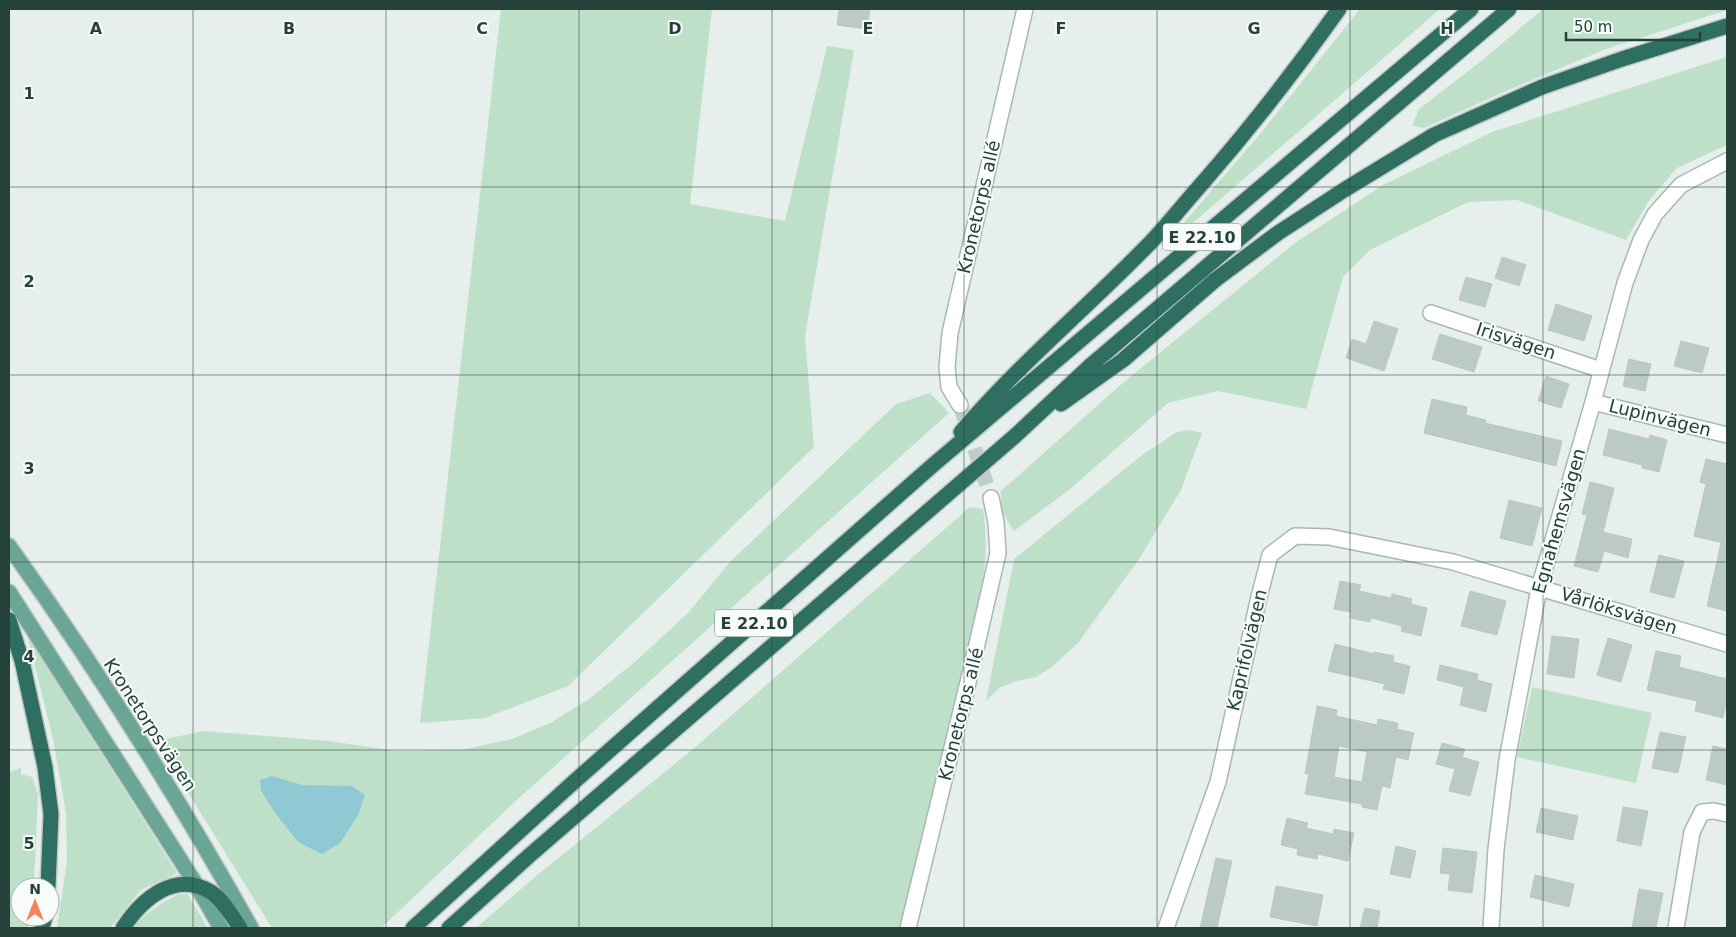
<svg xmlns="http://www.w3.org/2000/svg" width="1736" height="937" viewBox="0 0 1736 937" font-family="'DejaVu Sans',sans-serif">
	<style>
		.green { fill: #bfe0c8 }
		.water { fill: #8ec9d4 }
		.building { fill: #bbcac4; stroke: #b8c9c2; fill-rule: evenodd }
		.lines { fill: none; stroke-linecap: round; stroke-linejoin: round }
		.minor-tunnel { stroke: #bfccc8; stroke-width: 15; stroke-dasharray: 15 8; stroke-linecap: butt }
		.minor-casing { stroke: #a8b8b2; stroke-width: 18 }
		.major-casing { stroke: #c2cac8; stroke-width: 18 }
		.highway-casing { stroke: #c2cac8; stroke-width: 18 }
		.minor { stroke: #fff; stroke-width: 15 }
		.major { stroke: #6aa596; stroke-width: 15 }
		.highway { stroke: #2f6f62; stroke-width: 15 }
		.grid { fill: none; stroke: #24423a; stroke-width: 1; stroke-opacity: 0.55 }
		.labels { text-anchor: middle; stroke-width: 4; stroke-linejoin: round; paint-order: stroke }
		.shield { fill: #f7fbf9; stroke: #637a73; stroke-width: 1 }
		.shield-label { font-size: 16px; font-weight: bold; fill: #24423a }
		.street-label { font-size: 18px; fill: #24423a; stroke: #f7fbf9 }
		.grid-label { font-size: 16px; text-anchor: middle; font-weight: bold; fill: #24423a; stroke: #f7fbf9; stroke-width: 4; stroke-linejoin: round; paint-order: stroke }
	</style>
	<rect width="100%" height="100%" fill="#e6efeb"/>
	<path class="green" d="M501 9H712L690 204 785 221 827 46 854 50 805 336 814 447 568 686 485 718 420 723Z
		M1360 9H1440L1157 254 1260 134Z
		M1543 9H1727V10L1606 49 1497 95 1424 128 1412 126 1419 109 1485 58Z
		M1727 57V145L1677 168 1650 199 1626 240 1517 200 1468 202 1370 250 1343 277 1306 409 1218 391 1168 403 1069 490 1014 531 1001 510V491L1125 381 1295 243 1383 185 1492 132Z
		M930 393 949 413 519 798 381 928H272L156 741 204 731 328 741 396 751 461 750 512 739 552 722 589 699 636 661 688 613 730 562 896 404Z
		M1189 430 1202 433 1181 490 1139 559 1078 643 1052 667 1036 677 1017 681 999 688 986 701 1014 559 1142 455 1177 432Z
		M970 507 983 509C987 534 986 557 983 582L901 928H476L535 877 692 750Z
		M28 638 177 873 141 890 110 928H57L67 861 66 813 53 739Z
		M1532 687 1652 713 1636 783 1517 757Z
		M21 768V774L32 777 38 794 35 864 33 887H20V917H29L28 928H9V772Z
		M179 894 188 895 208 928H133C146 913 161 903 179 894Z"/>
	<path class="water" d="M272 776 302 785 352 786 365 795 358 815 340 843 322 854 298 842 276 814 261 791 260 780Z"/>
	<path class="building" d="M839 9H870L867 29 837 25Z
		M1502 257 1526 265 1519 286 1495 278Z
		M1466 277 1492 284 1485 307 1459 300Z
		M1556 304 1592 316 1584 341 1548 330Z
		M1374 321 1398 329 1384 371 1346 358 1352 339 1366 344Z
		M1440 334 1482 347 1474 372 1432 359Z
		M1681 341 1709 348 1702 373 1674 366Z
		M1629 359 1651 364 1645 391 1623 386Z
		M1546 376 1569 384 1561 408 1538 401Z
		M1432 399 1467 407 1466 415 1486 420 1485 423 1562 441 1556 466 1424 433Z
		M1609 429 1649 439 1650 435 1667 440 1659 472 1642 468V465L1603 455Z
		M1706 459 1727 464V544L1694 536 1706 484 1700 482Z
		M1590 482 1614 488 1603 532 1632 539 1628 558 1604 551 1598 572 1574 566 1587 515 1582 514Z
		M1509 500 1542 508 1532 546 1500 538Z
		M1721 543 1727 544V611L1707 606Z
		M1659 555 1684 561 1674 598 1650 592Z
		M1340 581 1361 585 1359 591 1391 598 1392 594 1412 599 1411 604 1427 608 1421 636 1401 631 1402 626 1371 618 1370 622 1350 618 1351 612 1334 609Z
		M1470 591 1506 601 1497 635 1461 626Z
		M1552 636 1579 639 1574 678 1547 674Z
		M1608 638 1632 645 1621 682 1597 675Z
		M1335 644 1374 654V652L1394 656 1393 662 1410 666 1404 694 1383 689 1385 684 1328 671Z
		M1656 651 1681 656 1679 667 1727 679V699L1723 718 1695 711 1697 701 1647 690Z
		M1440 665 1478 674 1477 680 1492 684 1486 712 1460 705 1464 687 1437 680Z
		M1317 706 1337 710 1336 716 1377 725 1378 719 1398 723 1397 729 1414 733 1408 760 1396 757 1390 788 1382 786 1377 810 1362 807V804L1305 794 1309 774H1305ZM1339 746 1367 752 1362 782 1334 777Z
		M1660 732 1686 737 1678 773 1652 768Z
		M1442 743 1465 749 1462 757 1479 762 1470 796 1449 791 1455 769 1436 764Z
		M1713 746 1727 749V785L1706 780Z
		M1623 807 1648 811 1641 846 1617 841Z
		M1541 808 1578 816 1573 840 1536 832Z
		M1287 818 1308 823 1306 828 1333 834 1334 829 1354 833 1348 861 1318 854 1317 859 1297 855 1298 849 1281 845Z
		M1396 846 1416 851 1410 878 1390 874Z
		M1443 848 1477 852 1472 893 1448 890 1450 874 1440 873Z
		M1216 858 1232 861 1217 928H1200Z
		M1535 875 1574 884 1569 907 1530 897Z
		M1276 886 1323 895 1317 926 1270 917Z
		M1639 889 1663 893 1656 928H1632Z
		M1365 908 1380 911 1377 928H1360Z"/>
	<g class="lines">
		<path class="minor-tunnel" d="M960 405 991 498"/>
		<defs>
			<path id="minor" d="M1431 313 1601 370
				M1593 402 1727 435
				M960 405 949 387 947 367 950 333 1025 9
				M908 928 971 670 998 553 996 522 991 498
				M1166 928 1218 782 1258 601 1270 555 1295 536 1329 537 1453 562 1727 644
				M1491 928 1496 849 1507 760 1539 588 1593 402 1625 283 1641 240 1655 214 1681 185 1727 161
				M1676 928 1692 832 1702 812 1714 811 1727 814"/>
			<path id="major" d="M9 546C97 669 178 797 251 928
				M9 592 197 886 221 928"/>
			<path id="highway" d="M1061 404 1123 360 1215 280 1278 233 1344 190 1434 135 1542 87 1622 59 1727 26
				M961 432C1019 364 1089 306 1151 242 1168 224 1183 205 1199 187 1249 130 1295 71 1339 9
				M9 620 22 661 45 767 51 814 48 887
				M42 928 45 917
				M123 928C142 899 175 870 211 892 223 900 232 916 240 928
				M413 928 576 780 933 465 1471 9
				M449 928 530 855 1015 436 1090 366 1509 9"/>
		</defs>
		<use href="#minor" class="minor-casing"/>
		<use href="#major" class="major-casing"/>
		<use href="#highway" class="highway-casing"/>
		<use href="#minor" class="minor"/>
		<use href="#major" class="major"/>
		<use href="#highway" class="highway"/>
	</g>
	<path class="grid" d="M193 9V928M386 9V928M579 9V928M772 9V928M964 9V928M1157 9V928M1350 9V928M1543 9V928M9 187H1727M9 375H1727M9 562H1727M9 750H1727"/>
	<g class="labels">
		<g class="shield">
			<rect x="1163" y="223.5" width="78" height="27" rx="4"/>
			<rect x="715" y="609.5" width="78" height="27" rx="4"/>
		</g>
		<g class="shield-label">
			<text x="1202" y="243">E 22.10</text>
			<text x="754" y="629">E 22.10</text>
		</g>
		<g class="street-label">
			<text transform="translate(979 207) rotate(-77)" y="6">Kronetorps allé</text>
			<text transform="translate(1516 341) rotate(18)" y="6">Irisvägen</text>
			<text transform="translate(1660 418) rotate(14)" y="6">Lupinvägen</text>
			<text transform="translate(1559 521) rotate(-74)" y="6">Egnahemsvägen</text>
			<text transform="translate(1619 611) rotate(17)" y="6">Vårlöksvägen</text>
			<text transform="translate(1247 650) rotate(-77)" y="6">Kaprifolvägen</text>
			<text transform="translate(961 714) rotate(-76)" y="6">Kronetorps allé</text>
			<text transform="translate(150 725) rotate(57)" y="6">Kronetorpsvägen</text>
		</g>
	</g>
	<g class="grid-label">
		<text x="96" y="34">A</text>
		<text x="289" y="34">B</text>
		<text x="482" y="34">C</text>
		<text x="675" y="34">D</text>
		<text x="868" y="34">E</text>
		<text x="1061" y="34">F</text>
		<text x="1254" y="34">G</text>
		<text x="1447" y="34">H</text>
		<text x="29" y="99">1</text>
		<text x="29" y="287">2</text>
		<text x="29" y="474">3</text>
		<text x="29" y="662">4</text>
		<text x="29" y="849">5</text>
	</g>
	<rect width="1736" height="937" fill="none" stroke="#24423a" stroke-width="20"/>
	<g transform="translate(35 902)"><circle r="24" fill="#f7fbf9" stroke="#a3b1ad"/>
	<path d="M0-4L9 19L0 12L-9 19Z" fill="#f4845f"/>
	<text y="-8" font-size="14" font-weight="bold" text-anchor="middle" fill="#24423a">N</text>
	</g>
	<path d="M1566 32v8h134v-8" fill="none" stroke="#24423a" stroke-width="2.5"/>
	<text x="1574" y="32" font-size="15" fill="#24423a" stroke="#f7fbf9" stroke-width="4" paint-order="stroke">50 m</text>
</svg>
